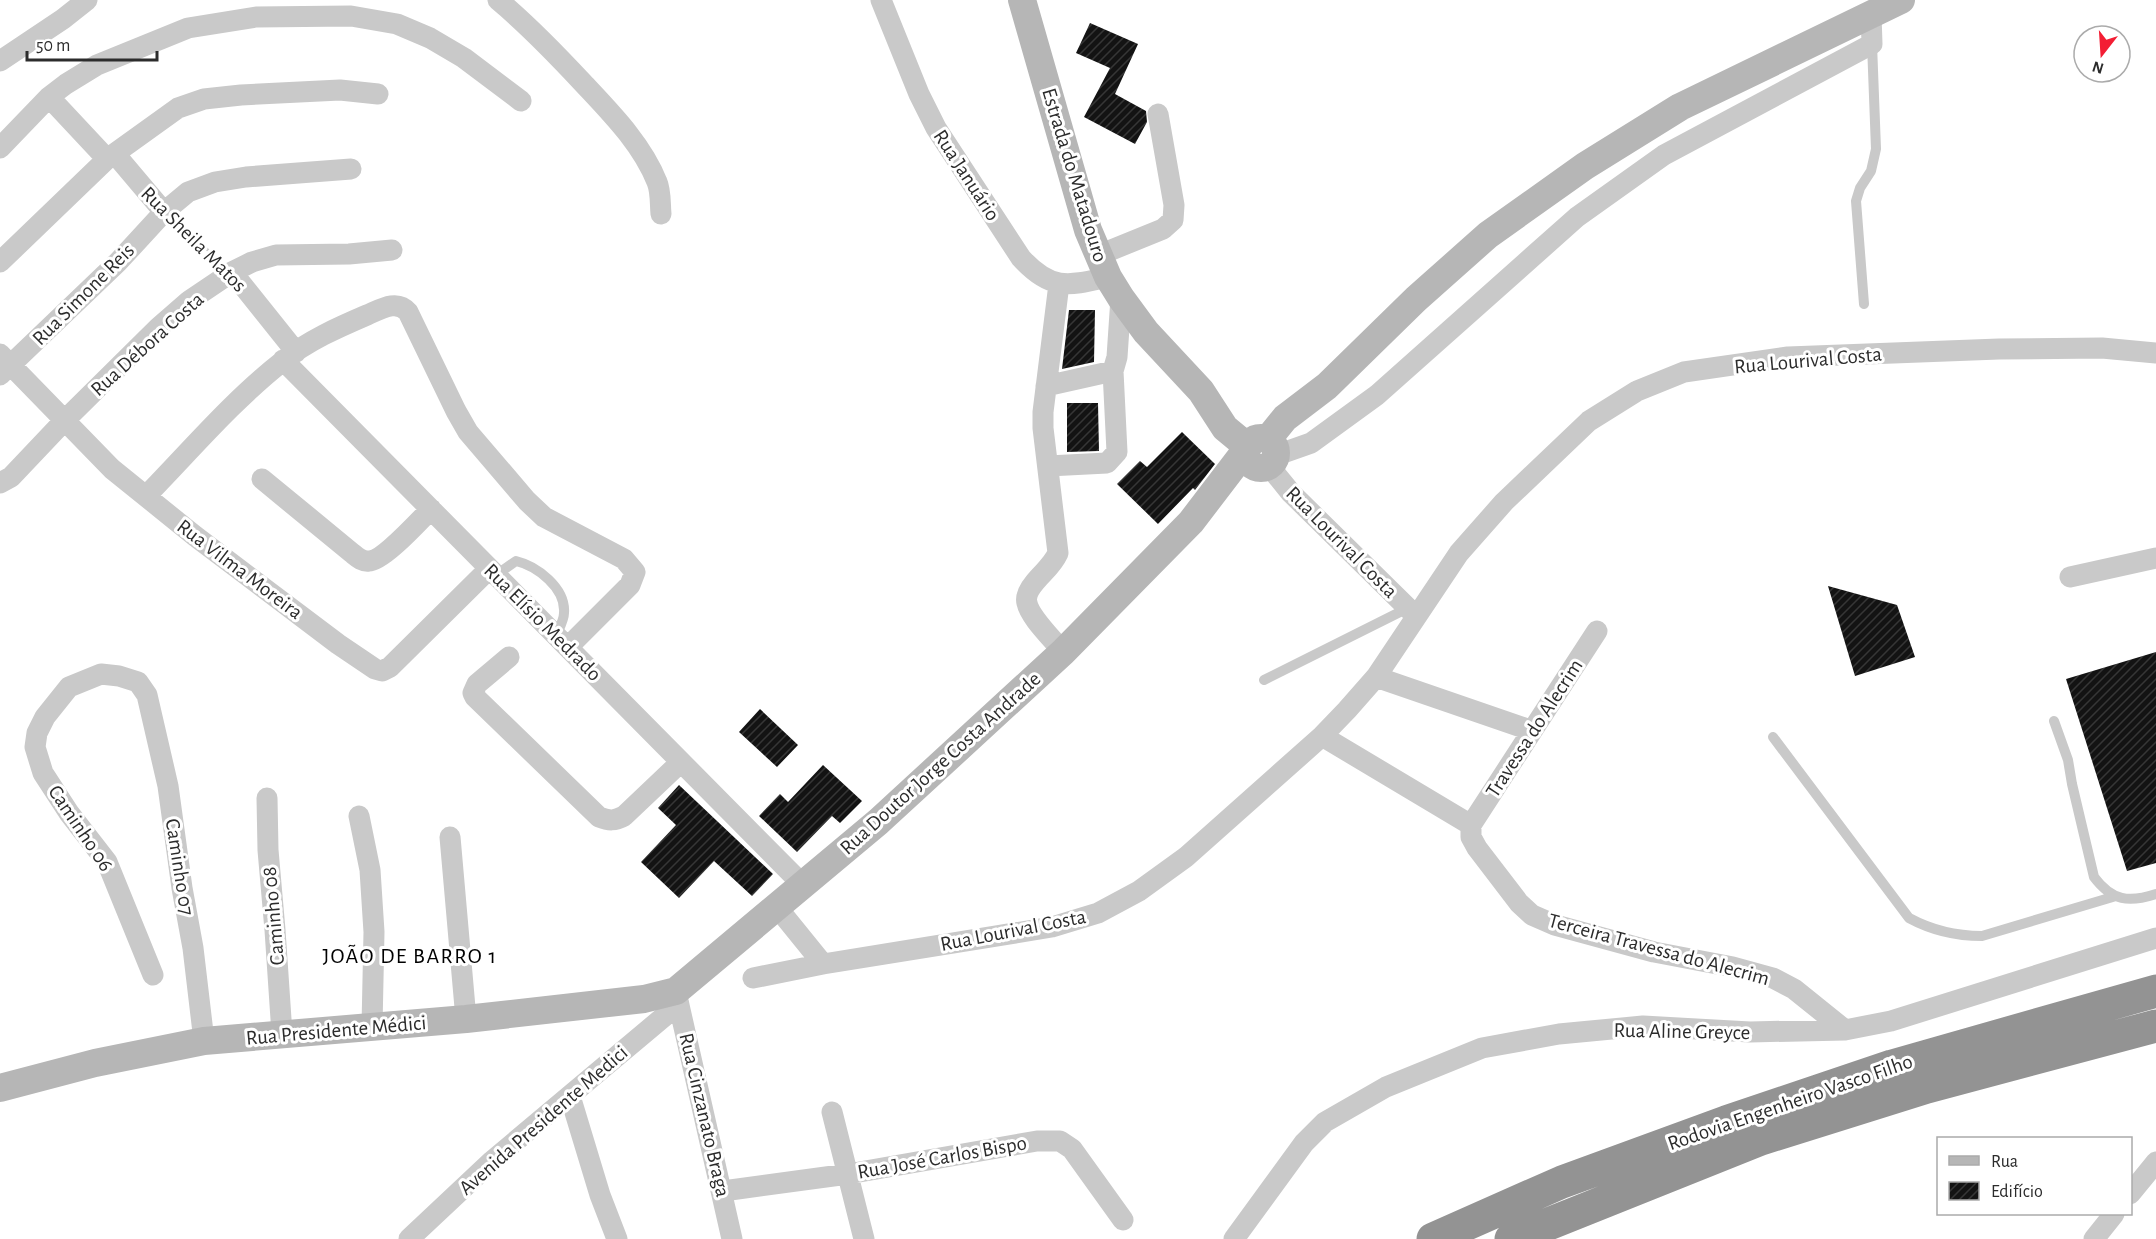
<svg xmlns="http://www.w3.org/2000/svg" width="2156" height="1239" viewBox="0 0 2156 1239" font-family="'Alegreya Sans',sans-serif">
	<style>
		.building { fill: url(#building-hatch) }
		.lines { fill: none; stroke-linecap: round; stroke-linejoin: round }
		.path { stroke: #c9c9c9; stroke-width: 3; stroke-dasharray: 3 3; stroke-linecap: butt }
		.service { stroke: #c9c9c9; stroke-width: 10 }
		.minor { stroke: #c9c9c9; stroke-width: 21 }
		.secondary { stroke: #b6b6b6; stroke-width: 28 }
		.motorway { stroke: #939393; stroke-width: 33 }
		.labels { text-anchor: middle; stroke-width: 6; stroke-linejoin: round; paint-order: stroke }
		.street-label { font-size: 21px; fill: #2c2c2c; stroke: #fff }
		.neighbourhood-label { font-size: 22px; letter-spacing: 1.5px; fill: #000; stroke: #fff }
	</style>
	<defs>
		<pattern id="building-hatch" width="6" height="6" patternUnits="userSpaceOnUse" patternTransform="scale(1.5)"><rect width="6" height="6" fill="#131313"/><path d="M-1 1l2-2M0 6l6-6M5 7l2-2" fill="none" stroke="#363636"/></pattern>
	</defs>
	<rect width="100%" height="100%" fill="#fff"/>
	<path class="building" d="M1090 23 1138 44 1115 94 1146 111 1147 122 1135 144 1084 117 1110 68 1076 53Z
		M1069 310H1095L1094 362 1062 369Z
		M1067 403H1098L1099 451 1067 452Z
		M1182 432 1215 464 1195 490 1193 488 1158 524 1117 484 1140 461 1147 467Z
		M1828 586 1897 605 1915 657 1855 676Z
		M2156 652V863L2127 871 2066 679Z
		M760 709 798 745 777 767 739 732Z
		M823 765 862 801 840 823 832 816 797 852 759 816 780 794 788 802Z
		M679 785 773 874 752 896 714 861 679 898 641 862 676 825 658 808Z"/>
	<g class="lines">
		<path class="path" d="M179 225 217 258"/>
		<path class="service" d="M1864 304 1856 201 1860 188 1871 171 1876 149 1872 44
			M496 575 516 561C537 566 566 588 564 613 564 620 559 629 556 636
			M1264 680 1408 608
			M2054 721 2068 760 2072 784 2094 877C2112 901 2129 903 2156 894
			M1773 737 1909 918C1933 931 1955 936 1982 936L2116 896"/>
		<path class="minor" d="M498 0C528 25 556 54 583 83 611 113 642 144 657 182 661 191 660 204 661 214
			M881 0 919 94 936 128 1021 258C1051 291 1068 286 1108 277
			M0 61 63 19 87 0
			M49 97 107 159
			M0 148 49 97 66 84 97 65 188 28 256 17 351 16 397 24 430 38 464 58 521 101
			M115 154 164 212
			M1099 255 1163 229 1173 220 1174 205 1158 114
			M0 262 107 159 178 108 204 99 241 95 340 90 378 94
			M232 272 296 352
			M1059 284 1043 412V428L1058 553C1052 566 1043 572 1035 582 1030 588 1025 596 1027 603 1030 618 1054 640 1063 652
			M0 354 112 469 195 536 338 644 375 669 382 671 390 667 489 569
			M283 360 802 884
			M0 375 118 262 164 212 188 192 215 182 246 177 351 169
			M1046 386 1113 371 1117 357 1121 298
			M1277 455 1311 443 1377 395 1577 217 1664 155 1872 44 1871 14
			M1048 466 1107 463 1117 452 1113 371
			M1269 466 1291 493 1416 616
			M262 479 352 553C357 557 362 562 369 561 383 561 420 520 431 509
			M0 483 11 477 65 420 158 328 189 301 232 272 252 262 276 255 349 254 392 250
			M146 496C190 451 233 400 283 361 307 341 339 327 367 315 381 309 397 299 408 312L456 411 468 432 527 501 544 517 624 559 635 572 630 585 568 647
			M2070 577 2156 558
			M509 657 477 684 473 693 475 697 599 817C609 821 615 821 624 816L681 762
			M1376 677 1530 730
			M1322 736 1471 825
			M267 798 268 850 275 930 282 1034
			M359 816 370 870 374 932 372 1027
			M1471 825V837L1477 848 1519 903 1532 915 1555 925 1654 952 1733 967 1773 978 1794 989 1845 1030
			M1471 825 1597 631
			M450 837 466 1019
			M776 906 823 964
			M153 975 107 862 69 813 43 773 35 747 37 733 45 717 69 687 101 674 119 676 138 682 147 695 168 786 182 888 193 948 204 1041
			M753 978 823 964 1052 927 1098 913 1139 891 1186 857 1322 736 1347 710 1376 677 1459 553 1504 502 1589 421 1637 391 1684 372 1788 357 1999 349 2102 348 2156 353
			M676 992 732 1239
			M570 1096 600 1195 617 1239
			M832 1112 864 1239
			M723 1191 848 1174 1037 1141H1060L1072 1149 1123 1220
			M2130 1194 2156 1162
			M409 1239 492 1161 679 1004
			M1234 1239 1304 1143 1325 1122 1386 1087 1482 1048 1559 1034 1643 1026 1750 1032 1845 1030 1891 1021 2156 938
			M2094 1239 2114 1214"/>
		<path class="secondary" d="M1022 0 1088 230 1108 277 1121 298 1146 332 1201 391 1225 428 1248 447
			M1246 453a15 15 0 1 1 30 0a15 15 0 1 1-30 0Z
			M1268 439 1285 418 1327 386 1416 299 1488 235 1585 166 1680 107 1901 0
			M0 1088 95 1063 204 1041 466 1019 644 999 676 991 878 822 1063 652 1191 522 1246 450"/>
		<path class="motorway" d="M1433 1239 1562 1182 1726 1122 1892 1066 2156 991
			M1511 1239 1761 1139 1927 1087 2156 1026"/>
	</g>
	<g class="labels">
		<g class="street-label">
			<text transform="translate(967 175) rotate(57)" y="7">Rua Januário</text>
			<text transform="translate(1075 175) rotate(73)" y="7">Estrada do Matadouro</text>
			<text transform="translate(194 239) rotate(45)" y="7">Rua Sheila Matos</text>
			<text transform="translate(83 294) rotate(-45)" y="7">Rua Simone Reis</text>
			<text transform="translate(147 344) rotate(-42)" y="7">Rua Débora Costa</text>
			<text transform="translate(1808 360) rotate(-5)" y="7">Rua Lourival Costa</text>
			<text transform="translate(1342 542) rotate(45)" y="7">Rua Lourival Costa</text>
			<text transform="translate(240 569) rotate(37)" y="7">Rua Vilma Moreira</text>
			<text transform="translate(543 622) rotate(45)" y="7">Rua Elísio Medrado</text>
			<text transform="translate(1534 728) rotate(-57)" y="7">Travessa do Alecrim</text>
			<text transform="translate(940 763) rotate(-42)" y="7">Rua Doutor Jorge Costa Andrade</text>
			<text transform="translate(81 828) rotate(56)" y="7">Caminho 06</text>
			<text transform="translate(180 867) rotate(81)" y="7">Caminho 07</text>
			<text transform="translate(273 916) rotate(-95)" y="7">Caminho 08</text>
			<text transform="translate(1013 930) rotate(-11)" y="7">Rua Lourival Costa</text>
			<text transform="translate(1659 949) rotate(15)" y="7">Terceira Travessa do Alecrim</text>
			<text transform="translate(336 1030) rotate(-5)" y="7">Rua Presidente Médici</text>
			<text transform="translate(1682 1031) rotate(1)" y="7">Rua Aline Greyce</text>
			<text transform="translate(1790 1102) rotate(-19)" y="7">Rodovia Engenheiro Vasco Filho</text>
			<text transform="translate(705 1115) rotate(77)" y="7">Rua Cinzanato Braga</text>
			<text transform="translate(543 1120) rotate(-41)" y="7">Avenida Presidente Medici</text>
			<text transform="translate(942 1157) rotate(-10)" y="7">Rua José Carlos Bispo</text>
		</g>
		<g class="neighbourhood-label">
			<text x="410" y="963">JOÃO DE BARRO 1</text>
		</g>
	</g>
	<rect x="1937" y="1137" width="195" height="78" fill="#ffffff" stroke="#ababab" stroke-width="1.5"/>
	<rect x="1949" y="1156" width="30" height="9" fill="#b6b6b6" stroke="#ababab" stroke-width="1.5"/>
	<text x="1991" y="1167" font-size="18" fill="#2c2c2c">Rua</text>
	<rect x="1949" y="1182" width="30" height="18" fill="url(#building-hatch)" stroke="#ababab" stroke-width="1.5"/>
	<text x="1991" y="1197" font-size="18" fill="#2c2c2c">Edifício</text>
	<g transform="translate(2102 54) rotate(197)"><circle r="28" fill="#ffffff" stroke="#ababab" stroke-width="1.5"/>
	<path d="M0-4.5L10 22L0 15L-10 22Z" fill="#f31e34"/>
	<text y="-9" font-size="16" font-weight="bold" text-anchor="middle" fill="#2c2c2c">N</text>
	</g>
	<path d="M27 51v9h130v-9" fill="none" stroke="#2c2c2c" stroke-width="3"/>
	<text x="36" y="51" font-size="18" fill="#2c2c2c" stroke="#ffffff" stroke-width="4.5" paint-order="stroke">50 m</text>
</svg>
